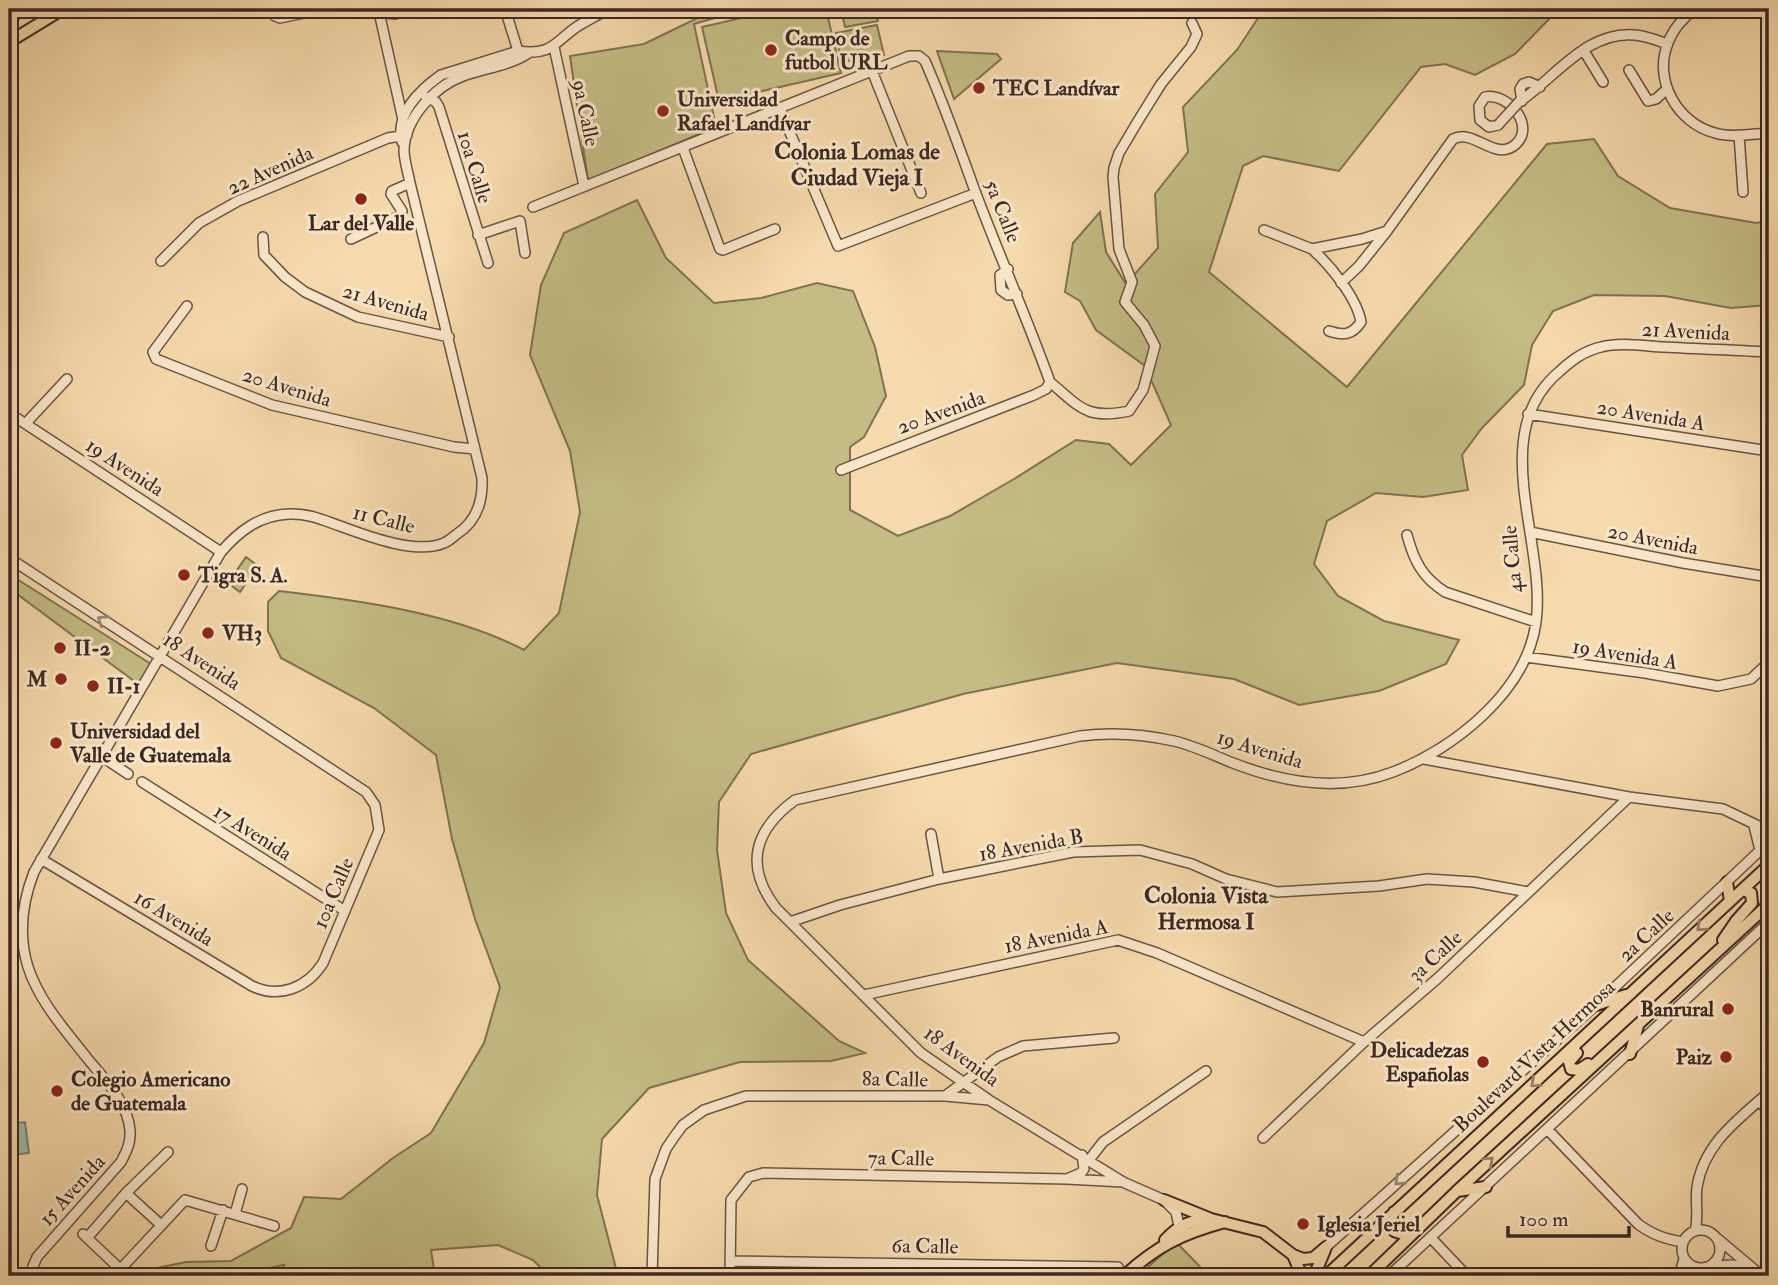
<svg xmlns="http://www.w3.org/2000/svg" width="1778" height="1285" viewBox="0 0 1778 1285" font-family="'IM FELL Double Pica',serif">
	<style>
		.green { fill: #c4bc84; stroke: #807253; stroke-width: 2 }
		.water { fill: #9dbaaa; stroke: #768074; stroke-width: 2 }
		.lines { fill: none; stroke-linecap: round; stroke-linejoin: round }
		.minor-casing { stroke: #6a5444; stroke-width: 12 }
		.major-casing { stroke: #3c2822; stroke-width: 14 }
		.minor { stroke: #f9e6c9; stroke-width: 9 }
		.major { stroke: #f6d9ac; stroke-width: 10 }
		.minor-bridge-casing { stroke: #6a5444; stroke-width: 12; stroke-linecap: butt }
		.minor-bridge { stroke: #f9e6c9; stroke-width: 9 }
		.oneway { stroke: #9a8776 }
		.oneway2 { stroke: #998067 }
		.poi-dot { fill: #8f2418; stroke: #f9e6c9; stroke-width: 2.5 }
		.labels { text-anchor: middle; stroke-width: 6; stroke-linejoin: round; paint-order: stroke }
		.poi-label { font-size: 21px; font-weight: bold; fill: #3c2822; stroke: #f9e6c9; text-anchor: start }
		.street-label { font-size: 21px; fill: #3c2822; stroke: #f9e6c9 }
		.neighbourhood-label { font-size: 23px; font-weight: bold; fill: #3c2822; stroke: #f9e6c9 }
	</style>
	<rect width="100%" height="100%" fill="#f6d9ac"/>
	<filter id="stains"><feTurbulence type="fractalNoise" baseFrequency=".00286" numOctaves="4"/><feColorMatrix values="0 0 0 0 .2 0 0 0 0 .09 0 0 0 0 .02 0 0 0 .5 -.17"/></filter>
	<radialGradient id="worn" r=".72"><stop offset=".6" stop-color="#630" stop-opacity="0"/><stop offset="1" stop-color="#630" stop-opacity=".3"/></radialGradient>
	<path class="green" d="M716 9H746L694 24 716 127 588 181 570 56 644 44Z
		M780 9H826L841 73 719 101 702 27Z
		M841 9H876L878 21 845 27Z
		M1264 9H1559L1515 54 1475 75 1445 64 1421 67 1339 171 1263 156 1243 166 1209 272 1347 387 1547 144 1594 139 1618 176 1670 208 1756 223 1769 221V305L1731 308 1665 296 1594 295 1553 311 1532 345 1524 385 1482 428 1462 455 1468 490 1423 497 1376 493 1327 521 1314 564 1338 596 1384 621 1459 640 1446 664 1379 691 1299 705 1234 679 1117 663 963 694 751 754 719 802 717 850 726 913 748 960 839 1041 865 1053 831 1061 740 1062 649 1088 602 1139 597 1195 618 1276H549L533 1260 498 1245 431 1250 435 1276H278L284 1265 231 1276H145L152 1269 186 1262 231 1261 291 1228 304 1197 341 1199 393 1158 431 1133 484 1043 500 987 475 919 452 839 436 755 374 708 281 658 268 631V602L279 591C357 600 454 613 524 650L559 613 580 512 570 451 530 355 541 285 564 233 637 200 666 258 714 303 761 298 817 283 853 291 875 347 886 396 864 437 850 447V510L898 536 950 516 1014 479 1076 440 1109 444 1131 465 1171 425 1145 366 1096 330 1080 301 1065 292 1073 243 1100 212 1106 252 1126 284 1158 248 1155 194 1188 152 1183 107 1237 50Z
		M877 25 884 55 841 62 836 33Z
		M937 51 997 54 1001 59 954 99Z
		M246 557 258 566 240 592 228 583Z
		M9 574 151 664 138 684 9 588Z
		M1176 1242 1209 1276H1138Z"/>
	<path class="water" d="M25 1122 29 1153 14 1155 9 1124Z"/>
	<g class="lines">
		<defs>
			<path id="minor" d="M272 9 275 16 280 18 323 9
				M343 9 379 12 403 120
				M505 9 519 54
				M1695 9C1683 18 1673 29 1668 43 1653 80 1677 123 1715 133 1732 138 1752 134 1769 133
				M379 12 395 14 397 9
				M455 13 468 9
				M554 47 584 186
				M1584 51 1603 82
				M1629 70 1648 101 1656 99 1667 89
				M872 71 921 193
				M426 97 436 102 439 107 488 263
				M1522 101 1520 89 1523 84 1529 82 1540 87
				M1519 102C1555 78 1587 30 1635 35 1646 36 1657 40 1667 44
				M780 109 838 246 976 193
				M1739 135 1743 192
				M402 142C395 114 420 90 441 75L518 51C553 56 554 42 578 26 588 20 598 15 608 9
				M683 148 720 249 723 250 775 229
				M533 207 909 56H919L925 61C944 104 959 147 975 191 999 255 1027 318 1050 382
				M1264 230 1312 249 1362 239 1387 231 1453 139C1475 128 1495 163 1516 144 1536 125 1507 92 1485 97L1479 106 1480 120 1489 127 1498 125
				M478 235 520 221 525 253
				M263 237 264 255 285 277 305 292 358 317 449 337
				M351 239 400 216 402 211 391 194 392 191 410 183
				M1312 249C1330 265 1357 298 1361 322 1352 335 1344 336 1329 331
				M161 261 199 223 238 201 388 138 407 135
				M1008 269 1000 275 1001 290 1008 295 1017 294
				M1341 283 1359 266 1387 231
				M187 306 153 352 156 359 272 405 454 447 475 449
				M1050 382C1080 407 1086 420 1129 411L1143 390 1155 346 1144 325 1125 302 1132 282 1119 249 1113 177 1114 168 1119 153 1138 121 1161 84 1191 47 1197 34 1192 23
				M9 413 221 552
				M1528 414 1769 451
				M26 423 67 379
				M841 470 1034 395 1046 389 1050 382
				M1530 532 1683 563 1769 577
				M1407 535C1414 561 1422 577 1445 592L1536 622
				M9 558 366 792 375 805 379 830 323 963C307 988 279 999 252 986L41 859
				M1526 657 1645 673 1718 686 1751 679 1769 662
				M101 756 128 774
				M1424 759 1629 797 1723 809 1769 831
				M142 782 345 911
				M1754 826 1760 850
				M931 834 939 879
				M790 922 840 905 939 879 1073 852 1140 850 1192 864 1226 879 1277 892 1379 886 1427 879 1474 882 1528 892
				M864 995 1118 940 1157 953 1364 1042
				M945 1096 989 1100
				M1759 1101 1769 1111
				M1548 1130 1638 1224C1653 1235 1665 1239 1683 1242
				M1263 1138 1364 1042 1438 978 1629 797
				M1089 1160 1103 1142 1206 1071
				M1067 1179 1081 1173 1084 1169 1082 1155
				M235 1214 242 1189
				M161 1225 126 1193 168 1152
				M1179 1226 1176 1212 1164 1200 1125 1183 989 1100 921 1053 776 908C744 866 754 830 795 800L1080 736C1111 732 1143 734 1174 741 1195 746 1213 755 1233 763 1284 783 1341 792 1393 772 1454 749 1527 691 1536 622 1547 542 1485 433 1560 371 1572 360 1584 351 1601 347 1620 342 1644 346 1664 347 1699 349 1734 350 1769 352
				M1682 1249a19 19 0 1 1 38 0a19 19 0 1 1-38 0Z
				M1695 1231C1699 1216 1695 1201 1697 1187 1704 1143 1739 1119 1769 1092
				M83 1234 120 1269
				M87 1238 126 1193
				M1431 1238 1467 1276
				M1718 1239 1762 1276
				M211 1246 223 1210
				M1326 1247 1596 1005 1769 842
				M730 1261 1118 1267
				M1712 1266 1733 1265 1751 1268
				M29 1276 37 1257 121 1162C126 1152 131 1143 130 1131 128 1102 104 1079 87 1058 65 1030 39 1001 28 967 18 935 22 903 34 872L221 552C239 531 260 515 289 514 308 513 323 520 340 526 367 536 417 555 444 543 449 541 453 537 457 534 477 521 483 500 482 478L410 183C408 172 404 160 404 150 405 118 435 86 463 76 485 68 510 66 530 52
				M114 1276 185 1200 274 1226
				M652 1276 655 1179 666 1149 674 1137 683 1125 704 1110 746 1096H945L998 1057 1023 1046 1114 1038
				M730 1276 731 1200 749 1177 763 1173 1067 1179 1123 1182
				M1389 1276 1769 922
				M1679 1276 1684 1259"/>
			<path id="major" d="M9 18 23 9
				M9 42 63 9
				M1727 882 1730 901
				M1723 940 1736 921 1752 903 1751 893 1742 890
				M1596 1005 1626 995
				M1577 1053 1569 1062 1571 1069 1579 1070 1588 1064
				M1630 1054 1638 1026
				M1457 1191 1486 1187
				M1164 1200 1211 1219 1263 1232 1293 1255 1303 1259 1313 1258 1326 1247
				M1394 1212 1390 1222 1394 1231 1403 1234 1414 1230
				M1165 1240C1178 1226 1190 1220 1209 1219
				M1293 1255 1302 1276
				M1124 1276C1157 1246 1181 1234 1225 1222
				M1314 1276 1325 1250
				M1326 1276 1769 865
				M1369 1276 1457 1191 1769 904"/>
		</defs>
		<use href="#minor" class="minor-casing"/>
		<use href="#major" class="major-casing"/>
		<use href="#minor" class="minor"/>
		<use href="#major" class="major"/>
		<defs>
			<path id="minor-bridge" d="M1498 125 1519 102"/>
		</defs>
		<use href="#minor-bridge" class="minor-bridge-casing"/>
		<use href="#minor-bridge" class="minor-bridge"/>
	</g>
	<defs><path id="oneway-chevron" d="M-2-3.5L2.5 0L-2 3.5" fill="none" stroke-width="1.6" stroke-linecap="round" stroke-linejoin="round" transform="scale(1.75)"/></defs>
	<g class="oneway">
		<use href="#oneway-chevron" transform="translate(102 620) rotate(-147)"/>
		<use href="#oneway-chevron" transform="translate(1399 1181) rotate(138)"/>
	</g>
	<g class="oneway2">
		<use href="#oneway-chevron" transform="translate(1701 927) rotate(138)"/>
		<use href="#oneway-chevron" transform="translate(1535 1083) rotate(138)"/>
		<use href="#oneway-chevron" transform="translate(1489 1161) rotate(-42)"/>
	</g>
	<g class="poi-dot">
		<circle cx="771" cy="50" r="7"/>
		<circle cx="979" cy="88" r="7"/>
		<circle cx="663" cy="111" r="7"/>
		<circle cx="361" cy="199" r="7"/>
		<circle cx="184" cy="575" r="7"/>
		<circle cx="208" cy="633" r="7"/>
		<circle cx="60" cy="648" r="7"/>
		<circle cx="61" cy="679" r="7"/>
		<circle cx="93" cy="686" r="7"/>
		<circle cx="56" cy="743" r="7"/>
		<circle cx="1728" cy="1009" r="7"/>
		<circle cx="1726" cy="1057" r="7"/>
		<circle cx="1483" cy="1062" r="7"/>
		<circle cx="57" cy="1091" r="7"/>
		<circle cx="1303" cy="1224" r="7"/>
	</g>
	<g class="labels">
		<g class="poi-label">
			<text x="785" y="45">Campo de<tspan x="785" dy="24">futbol URL</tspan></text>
			<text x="993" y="95">TEC Landívar</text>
			<text x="677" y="106">Universidad<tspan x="677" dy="24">Rafael Landívar</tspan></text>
			<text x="361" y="230" text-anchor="middle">Lar del Valle</text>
			<text x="198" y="582">Tigra S. A.</text>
			<text x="222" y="640">VH3</text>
			<text x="74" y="655">II-2</text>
			<text x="47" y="686" text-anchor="end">M</text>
			<text x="107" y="693">II-1</text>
			<text x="70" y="738">Universidad del<tspan x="70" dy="24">Valle de Guatemala</tspan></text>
			<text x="1714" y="1016" text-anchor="end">Banrural</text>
			<text x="1469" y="1057" text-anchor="end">Delicadezas<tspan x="1469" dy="24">Españolas</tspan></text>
			<text x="1712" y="1064" text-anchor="end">Paiz</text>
			<text x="71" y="1086">Colegio Americano<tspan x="71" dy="24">de Guatemala</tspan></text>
			<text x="1317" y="1231">Iglesia Jeriel</text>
		</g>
		<g class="street-label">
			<text transform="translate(586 113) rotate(78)" y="7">9a Calle</text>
			<text transform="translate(475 167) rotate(73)" y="7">10a Calle</text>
			<text transform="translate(270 170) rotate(-24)" y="7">22 Avenida</text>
			<text transform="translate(1003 211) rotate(68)" y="7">5a Calle</text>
			<text transform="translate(386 302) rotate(16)" y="7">21 Avenida</text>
			<text transform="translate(1686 331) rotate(3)" y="7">21 Avenida</text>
			<text transform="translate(287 387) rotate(17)" y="7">20 Avenida</text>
			<text transform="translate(941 412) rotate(-20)" y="7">20 Avenida</text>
			<text transform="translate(1651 415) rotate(9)" y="7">20 Avenida A</text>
			<text transform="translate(125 467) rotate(33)" y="7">19 Avenida</text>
			<text transform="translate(384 519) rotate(14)" y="7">11 Calle</text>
			<text transform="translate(1653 539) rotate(11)" y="7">20 Avenida</text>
			<text transform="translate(1512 559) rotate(-95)" y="7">4a Calle</text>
			<text transform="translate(1625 654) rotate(9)" y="7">19 Avenida A</text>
			<text transform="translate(202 661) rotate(33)" y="7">18 Avenida</text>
			<text transform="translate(1260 749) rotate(17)" y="7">19 Avenida</text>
			<text transform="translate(253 832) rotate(32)" y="7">17 Avenida</text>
			<text transform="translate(1031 845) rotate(-10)" y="7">18 Avenida B</text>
			<text transform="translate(333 893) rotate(-67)" y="7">10a Calle</text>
			<text transform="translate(174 918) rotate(31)" y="7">16 Avenida</text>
			<text transform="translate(1646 935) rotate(-43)" y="7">2a Calle</text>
			<text transform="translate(1056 936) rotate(-11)" y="7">18 Avenida A</text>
			<text transform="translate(1435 956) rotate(-43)" y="7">3a Calle</text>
			<text transform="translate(962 1056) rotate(36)" y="7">18 Avenida</text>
			<text transform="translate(1534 1056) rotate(-43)" y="7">Boulevard Vista Hermosa</text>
			<text transform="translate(895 1079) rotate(1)" y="7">8a Calle</text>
			<text transform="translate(901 1158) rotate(1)" y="7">7a Calle</text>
			<text transform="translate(72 1190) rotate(-48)" y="7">15 Avenida</text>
			<text transform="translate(925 1246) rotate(1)" y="7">6a Calle</text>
		</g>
		<g class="neighbourhood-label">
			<text x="857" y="159">Colonia Lomas de<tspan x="857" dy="26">Ciudad Vieja I</tspan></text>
			<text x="1206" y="903">Colonia Vista<tspan x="1206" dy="26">Hermosa I</tspan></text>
		</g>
	</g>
	<rect width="1778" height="1285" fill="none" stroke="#f6d9ac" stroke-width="35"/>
	<rect x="10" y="10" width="1757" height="1264" fill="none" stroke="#3c2822" stroke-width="3.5"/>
	<rect x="18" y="18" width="1743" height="1250" fill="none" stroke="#3c2822" stroke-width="2"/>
	<path d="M1508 1226v10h121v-10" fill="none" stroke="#3c2822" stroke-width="3.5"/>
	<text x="1519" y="1226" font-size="21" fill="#3c2822" stroke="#f9e6c9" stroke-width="5" paint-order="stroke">100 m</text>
	<rect width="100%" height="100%" filter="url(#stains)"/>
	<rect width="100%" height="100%" fill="url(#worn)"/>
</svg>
